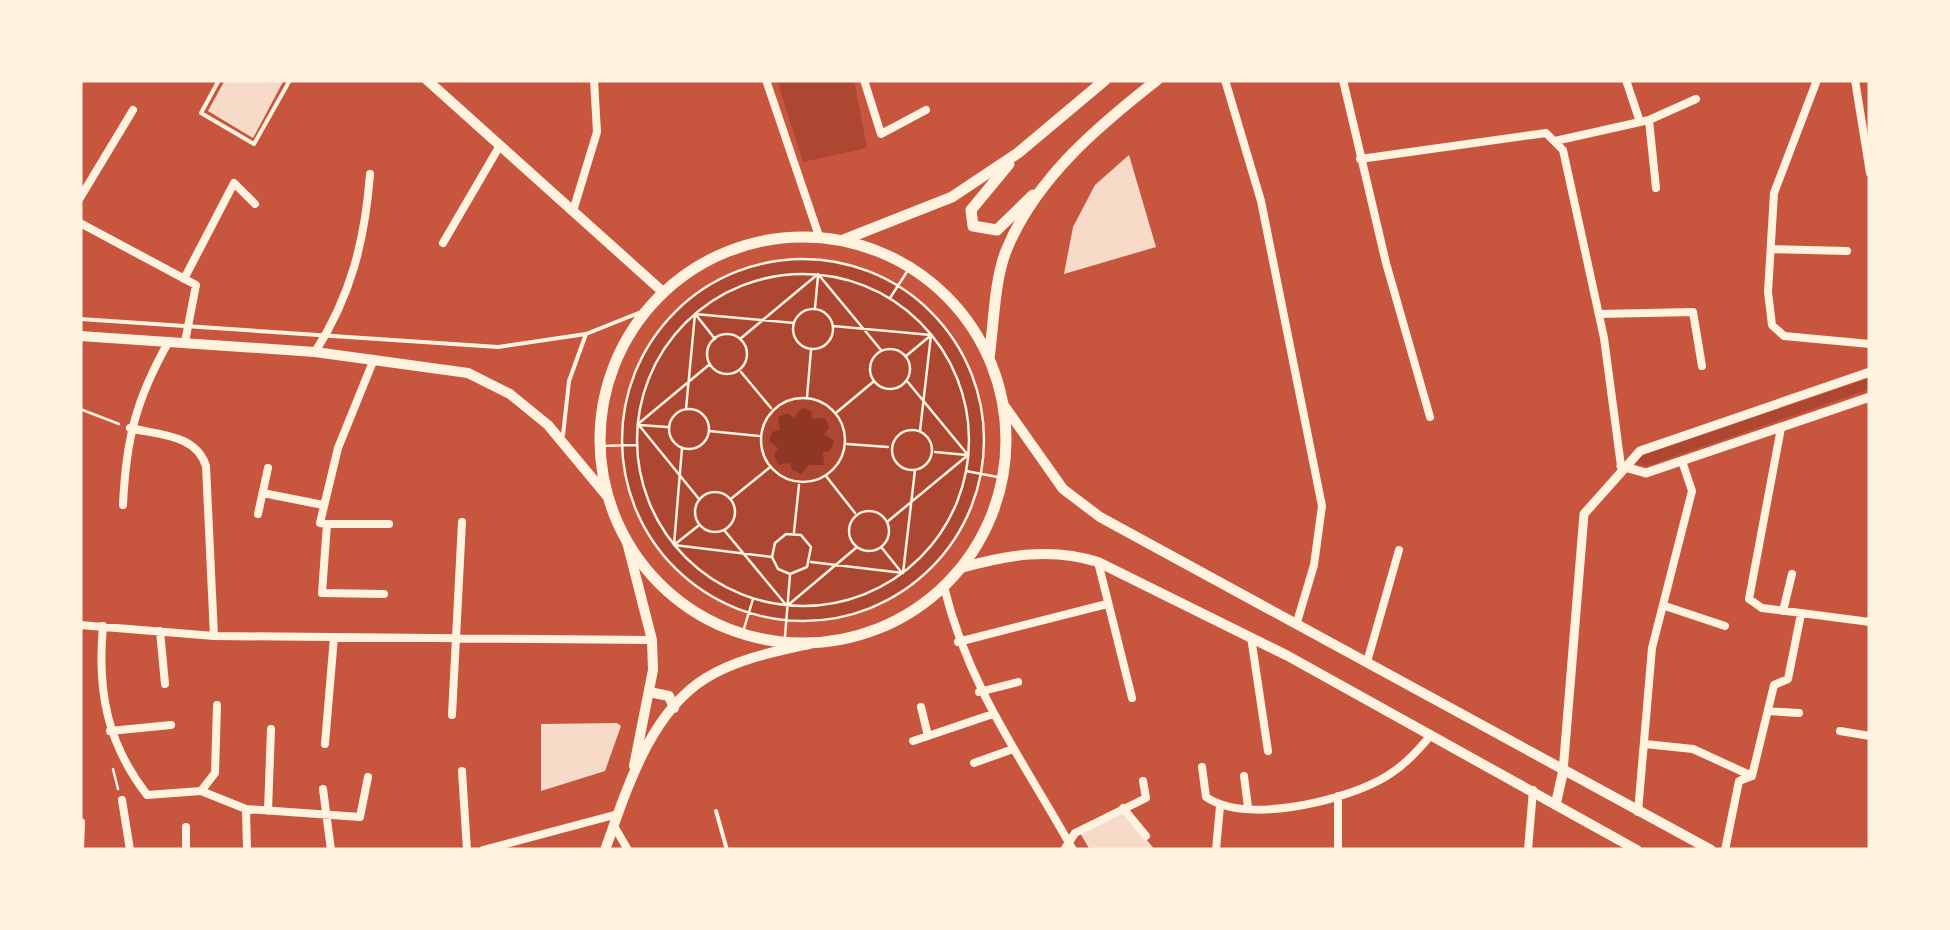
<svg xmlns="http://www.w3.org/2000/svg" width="1950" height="930" viewBox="0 0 1950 930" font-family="Figtree,sans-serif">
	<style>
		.green { fill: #ae4732 }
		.water { fill: #8f3625 }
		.building { fill: #f7dbc8 }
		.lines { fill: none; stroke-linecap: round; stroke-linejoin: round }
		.path { stroke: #fff3e0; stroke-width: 2.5 }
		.service { stroke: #fff3e0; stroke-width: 4 }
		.minor { stroke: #fff3e0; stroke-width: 8 }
		.tertiary { stroke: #fff3e0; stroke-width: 9 }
		.secondary { stroke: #fff3e0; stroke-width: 10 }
		.primary { stroke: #fff3e0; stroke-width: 11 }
	</style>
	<rect width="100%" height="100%" fill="#c8553d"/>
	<path class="green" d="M777 80H854L867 148 803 162Z
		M622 440a181 181 0 1 1 362 0a181 181 0 1 1-362 0Z
		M1870 378V389L1647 466 1633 463 1643 455Z"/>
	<path class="water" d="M802 408 811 411 812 419 825 418 829 427 824 434 834 441 830 451 823 452 824 465H809L801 474 792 470 790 463 778 465 774 455 778 448 769 441 772 432 780 430 778 417 787 413 794 418Z"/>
	<path class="building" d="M225 80H284L253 138 208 111Z
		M1129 155 1156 247 1064 274 1073 227 1095 185Z
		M617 723 621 726 605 771 541 791V724Z
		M1124 812 1155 850H1090L1080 833Z"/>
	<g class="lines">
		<path class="path" d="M622 440a181 181 0 1 1 362 0a181 181 0 1 1-362 0Z
			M637 440a166 166 0 1 1 332 0a166 166 0 1 1-332 0Z
			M890 298 910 267
			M815 308 818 276
			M793 329a20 20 0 1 1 40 0a20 20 0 1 1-40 0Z
			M696 315 715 339
			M833 326 931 335 920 431
			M707 354a20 20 0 1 1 40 0a20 20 0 1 1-40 0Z
			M740 339 818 274 881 350
			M870 369a20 20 0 1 1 40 0a20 20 0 1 1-40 0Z
			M906 356 930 336
			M741 372 771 408
			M807 397 811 350
			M761 440a42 42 0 1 1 84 0a42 42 0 1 1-84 0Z
			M669 429a20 20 0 1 1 40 0a20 20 0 1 1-40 0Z
			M80 409 119 424
			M686 409 695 314 794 323
			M837 412 873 382
			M640 425 667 427
			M892 450a20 20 0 1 1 40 0a20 20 0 1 1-40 0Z
			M709 431 759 436
			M847 444 888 447
			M600 446 637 445
			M682 448 674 545 772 557 778 569 790 574 807 567 811 547 801 535 786 534 775 543 772 557
			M935 452 967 455
			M966 471 1003 478
			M826 476 855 513
			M695 512a20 20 0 1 1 40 0a20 20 0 1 1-40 0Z
			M732 498 769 468
			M699 499 638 424 710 364
			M849 531a20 20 0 1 1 40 0a20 20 0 1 1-40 0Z
			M887 522 968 455 907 381
			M724 530 787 606 857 547
			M794 532 799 485
			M674 545 698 526
			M882 548 902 573
			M811 562 903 573 915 470
			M742 635 753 599
			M785 636 790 575
			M113 769 118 789"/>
		<path class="service" d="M219 80 201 113 254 144 290 80
			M80 319 498 347 586 334 646 310
			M563 435 569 381 586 334
			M716 811 727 850"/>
		<path class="minor" d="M766 80 819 236
			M864 80 881 134 926 110
			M1225 80 1261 201 1322 506 1314 565 1297 622
			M1343 80 1386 263 1430 417
			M1626 80 1640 122
			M1817 80 1774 193 1768 292 1772 325 1784 336 1870 344
			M1855 80 1870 173
			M1649 120 1656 188
			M1555 141 1649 120 1696 99
			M1360 159 1546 133 1563 150 1604 338 1621 466
			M80 198 133 110
			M573 211 597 132 594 80
			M80 223 196 285 185 342
			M443 243 499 147
			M1771 249 1847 251
			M184 279 234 183 255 204
			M1599 314 1693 312 1702 366
			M315 352C351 296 365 240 370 174
			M130 428C158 435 196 434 206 466L214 636
			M1781 428 1749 599 1762 608 1870 622
			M263 493 323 505
			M123 505C126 439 136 399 169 341
			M258 514 268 468
			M327 524 320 523 338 448 374 359
			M327 524 322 593 384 594
			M327 524H389
			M1098 562 1132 698
			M944 587C969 689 1023 760 1073 850
			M1665 606 1725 626
			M1783 611 1792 574
			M80 625 214 636 652 640
			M103 626C97 691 107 743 147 795L201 791 246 809 360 817 368 777
			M160 631 165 684
			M1251 637 1268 751
			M958 642 1107 604
			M1367 662 1399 550
			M979 692 1018 682
			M921 707 928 736
			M1768 711 1799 713
			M452 715 462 522
			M110 731 171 725
			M1840 731 1870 736
			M913 741 993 714
			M325 744 334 637
			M1645 744 1693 749 1752 776
			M974 763 1013 749
			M1202 767 1206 797C1246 824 1337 802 1378 781 1400 770 1416 753 1431 735
			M462 771 467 850
			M1244 776 1248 807
			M323 789 331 850
			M201 791 215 773 217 705
			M1338 796V850
			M122 800 130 850
			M1123 808 1146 836
			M246 809 247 850
			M268 811 271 729
			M1638 812 1652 648 1692 491 1682 461
			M614 826 628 850
			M186 827V850
			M80 850 81 822
			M483 850 618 814
			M1064 850 1075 833 1146 798 1143 781
			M1216 850 1220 806
			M1528 850 1533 790
			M1725 850 1739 781 1752 776 1774 685 1788 679 1801 614"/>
		<path class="tertiary" d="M1621 466 1646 473 1870 397
			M1563 772 1584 514 1640 451 1870 372"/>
		<path class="secondary" d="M427 80 663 292
			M80 336 315 352 468 373 510 394 548 425 607 496
			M1003 404 1063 489 1100 517 1711 850
			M627 542 652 640 653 670 634 766
			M961 568C1007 555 1051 547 1098 562L1288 656 1637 850
			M649 692 669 696 674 708
			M1556 803 1563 772
			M605 850C626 792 649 713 706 678 737 659 773 652 809 644"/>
		<path class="primary" d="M1009 164 971 210 973 226 997 230 1033 195
			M600 440a203 203 0 1 1 406 0a203 203 0 1 1-406 0Z
			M843 240 952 197 1018 153 1105 80
			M989 358C994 324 994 282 1006 251 1035 179 1097 127 1157 80"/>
	</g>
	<rect width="1950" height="930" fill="none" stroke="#fff3e0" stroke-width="165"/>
</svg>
